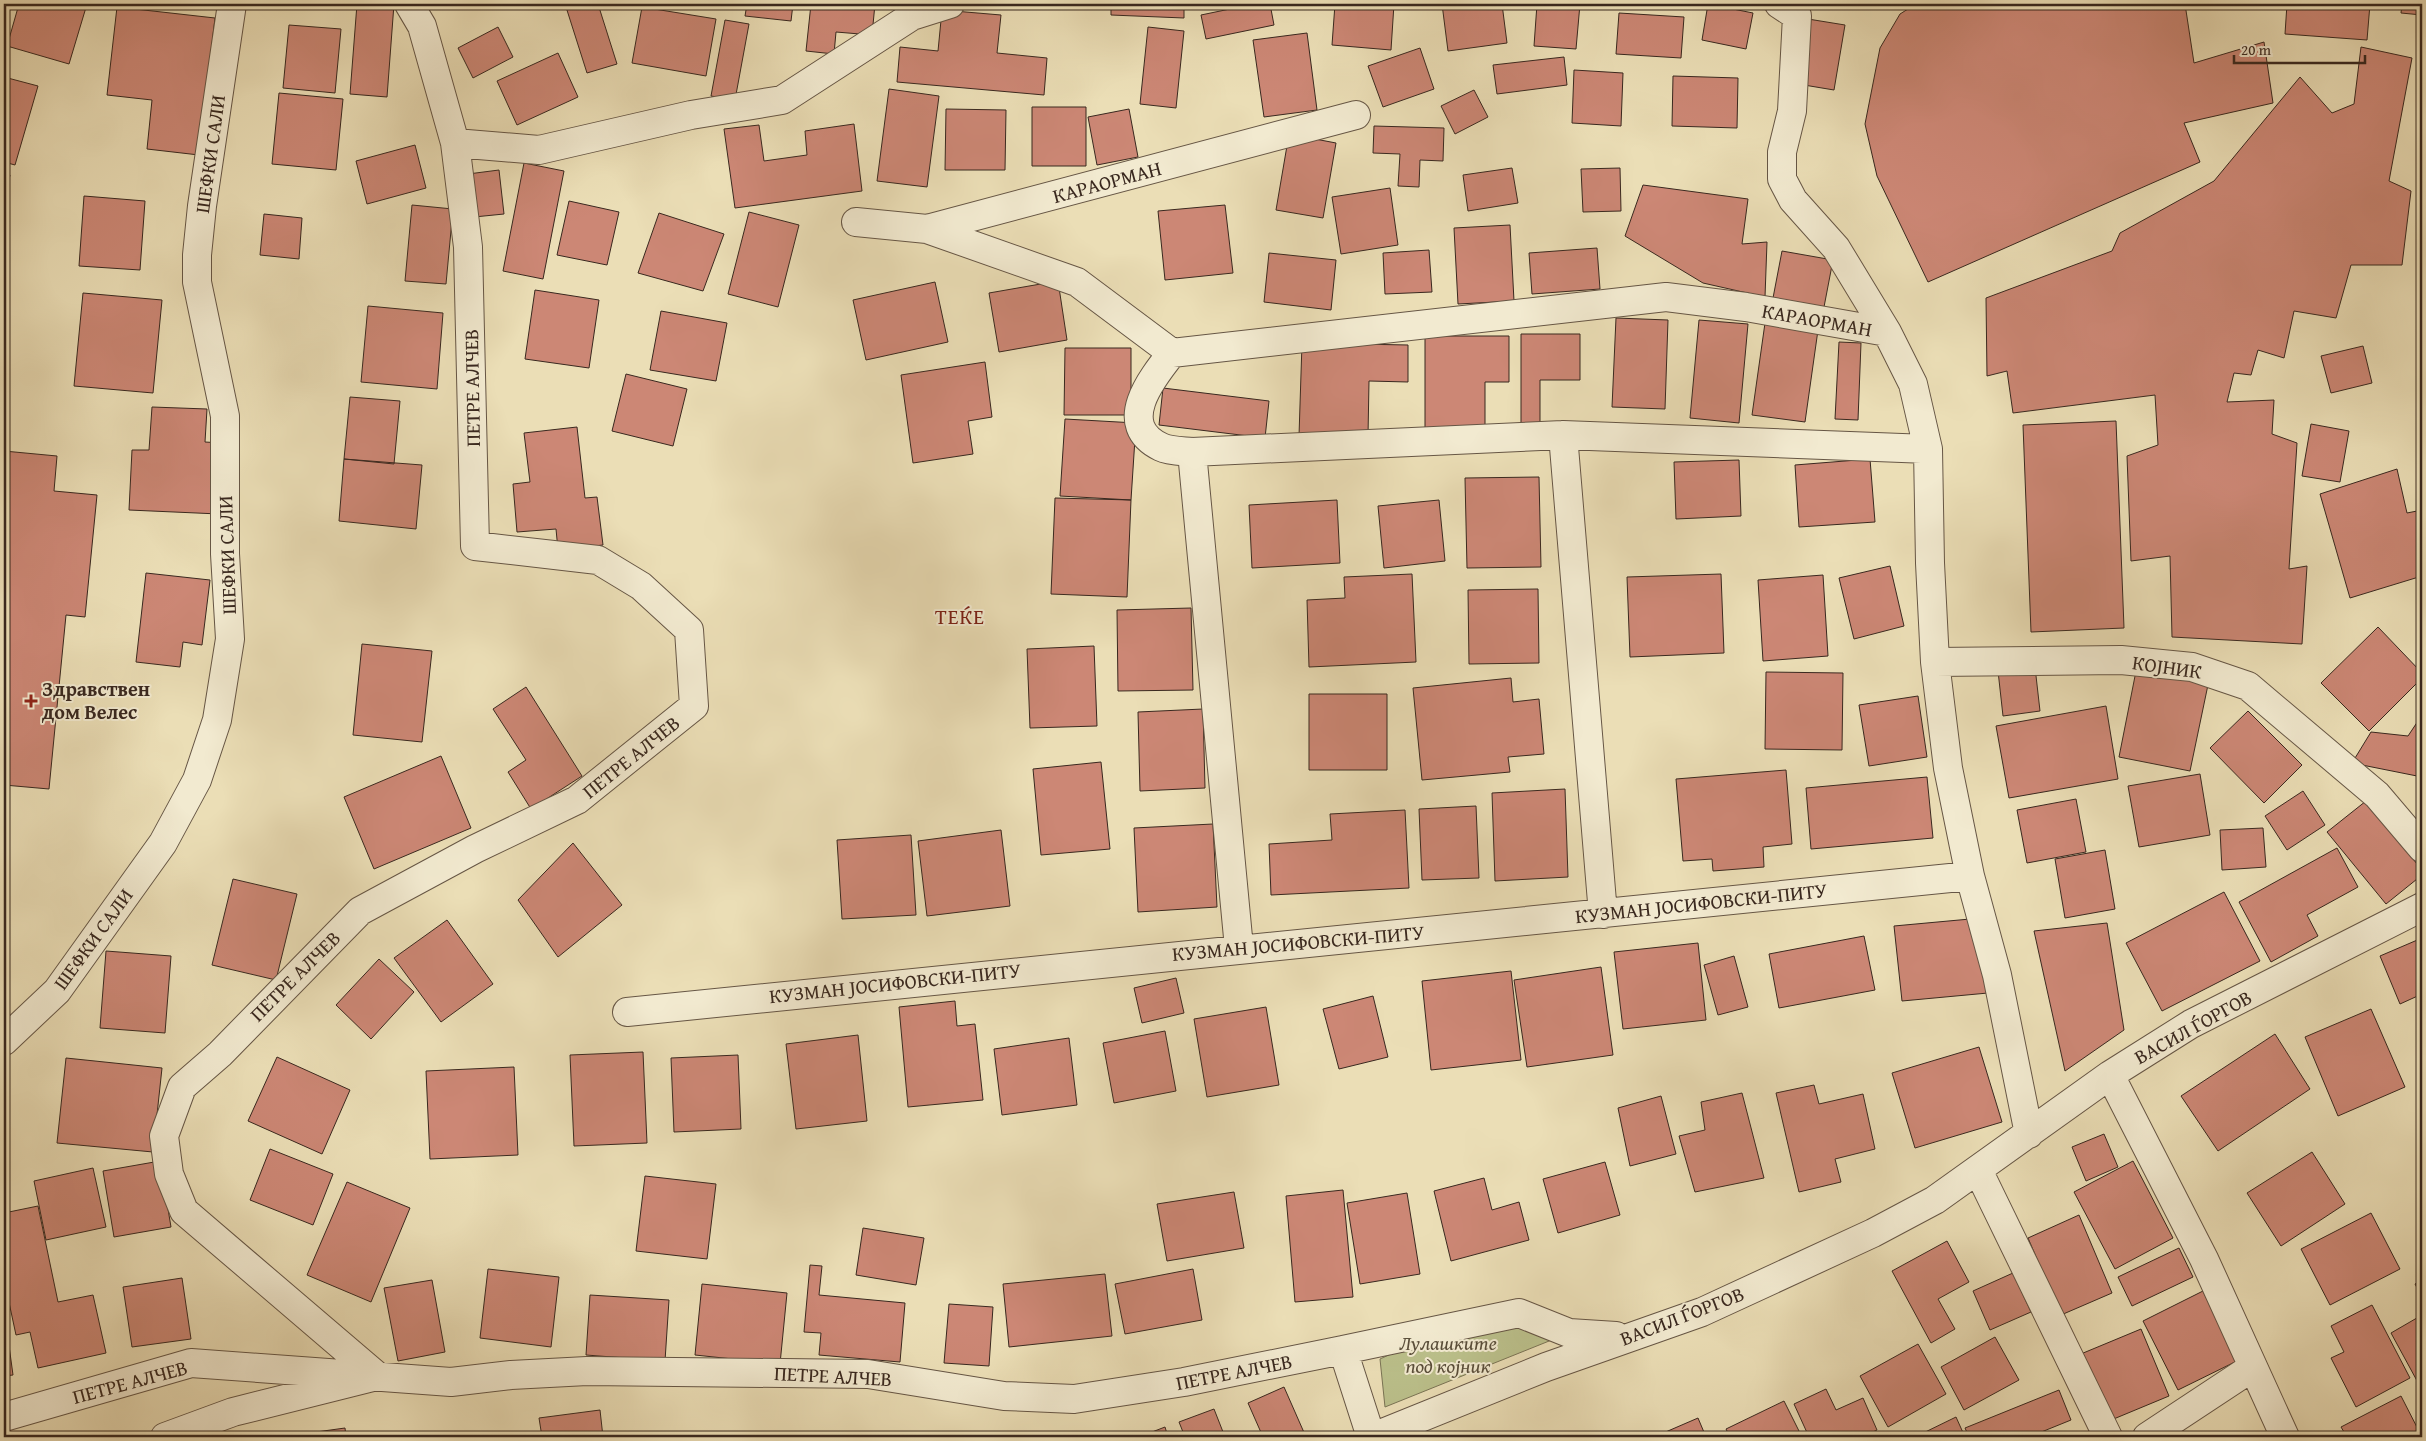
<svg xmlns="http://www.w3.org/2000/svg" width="2426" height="1441" viewBox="0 0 2426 1441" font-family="'Gentium Book Plus',serif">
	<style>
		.green { fill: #bbc08b; stroke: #7a7455 }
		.building { fill: #cc8775; stroke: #39281f }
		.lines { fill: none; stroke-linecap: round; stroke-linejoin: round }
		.minor-casing { stroke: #665645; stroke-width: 30 }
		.minor { stroke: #f2ead0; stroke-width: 28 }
		.poi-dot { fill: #8f2418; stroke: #f2ead0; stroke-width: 2 }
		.labels { text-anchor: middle; stroke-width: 4; stroke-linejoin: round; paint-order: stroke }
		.street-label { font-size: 20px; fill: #39281f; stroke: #f2ead0 }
		.poi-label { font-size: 20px; font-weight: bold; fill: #39281f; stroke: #f2ead0; text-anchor: start }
		.park-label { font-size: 20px; font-style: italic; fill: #5a4e3a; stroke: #f2ead0 }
		.neighbourhood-label { font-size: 21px; letter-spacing: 1px; fill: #7a1f14; stroke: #f2ead0 }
	</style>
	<rect width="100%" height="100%" fill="#ebdeb6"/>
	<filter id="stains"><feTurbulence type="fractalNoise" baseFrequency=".004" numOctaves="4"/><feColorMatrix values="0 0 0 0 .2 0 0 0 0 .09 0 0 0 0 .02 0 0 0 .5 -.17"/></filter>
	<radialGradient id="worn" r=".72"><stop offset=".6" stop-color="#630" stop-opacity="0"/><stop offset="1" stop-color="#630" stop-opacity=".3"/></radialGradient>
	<path class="green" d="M1519 1313 1569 1333 1385 1407 1380 1359 1441 1331Z"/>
	<path class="building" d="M19 4H87L69 64 7 46Z
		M357 4H394L387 97 350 94Z
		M577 4H598L617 64 587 73 566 7Z
		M747 4H793L791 21 745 16Z
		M811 4H875L872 35 836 32 834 54 806 51Z
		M1111 4H1184V18L1111 15Z
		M1254 4H1270L1274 25 1206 39 1201 15Z
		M1335 4H1394L1391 50 1332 45Z
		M1442 4H1502L1507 43 1448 51Z
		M1537 4H1580L1576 49 1534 46Z
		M1708 4 1753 13 1746 49 1702 40Z
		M1916 4H2185L2194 63 2264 42 2273 103 2184 123 2200 162 1928 282 1877 176 1865 124 1880 48 1900 14Z
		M2287 4H2370L2367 40 2285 34Z
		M2402 4H2422V15L2401 13Z
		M117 7 215 18 199 155 147 149 152 100 107 95Z
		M642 7 716 19 706 76 632 63Z
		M942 10 1001 15 997 53 1047 58 1044 95 897 82 900 47 938 51Z
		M1619 13 1684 17 1681 58 1616 54Z
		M1808 19 1845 25 1834 90 1798 84Z
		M725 20 749 24 735 100 711 96Z
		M289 25 341 29 335 93 283 88Z
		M498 27 513 57 473 78 458 48Z
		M1148 27 1184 31 1176 108 1140 104Z
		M1307 33 1317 110 1264 117 1253 40Z
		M2361 47 2412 58 2389 181 2411 191 2402 265H2351L2336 318 2294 311 2284 358 2258 350 2251 375 2234 373 2227 402 2274 400 2272 434 2297 443 2289 569 2307 566 2302 644 2172 637 2170 556 2131 561 2127 456 2158 445 2155 395 2013 413 2007 371 1987 376 1986 298 2112 251 2120 233 2214 181 2300 77 2332 113 2354 104Z
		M1420 48 1434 89 1383 107 1368 66Z
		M558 53 578 97 517 125 497 81Z
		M1564 57 1567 85 1497 94 1493 65Z
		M1574 70 1623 73 1621 126 1572 123Z
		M1673 76 1738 78 1737 128 1672 126Z
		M4 77 38 86 15 165 4 162Z
		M889 89 939 96 927 187 877 181Z
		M1474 90 1488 117 1455 134 1441 106Z
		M279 93 343 99 336 170 272 164Z
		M1032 107H1086V166H1032Z
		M946 109 1006 110 1005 170H945Z
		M1129 109 1138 157 1097 165 1088 117Z
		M854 124 862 191 735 208 724 129 759 125 764 161 807 155 805 131Z
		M1374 126 1444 128 1443 161 1420 160 1419 187 1398 186 1400 154 1373 153Z
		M1289 134 1336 143 1323 218 1276 210Z
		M415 145 426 188 367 204 356 161Z
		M524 163 564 171 543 279 503 271Z
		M1512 168 1518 203 1468 211 1463 175Z
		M1620 168 1621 211 1583 212 1581 169Z
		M499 170 504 214 474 217 468 174Z
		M4 173 10 175 4 201Z
		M1643 185 1748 199 1742 244 1767 242 1765 297 1703 283 1625 236Z
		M1390 188 1398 245 1341 254 1332 197Z
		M84 196 145 201 140 270 79 266Z
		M569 201 619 212 607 265 557 255Z
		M412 205 453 209 446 284 405 281Z
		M1225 205 1233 273 1165 280 1158 211Z
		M749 212 799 225 778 307 728 294Z
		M659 213 724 234 703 291 638 273Z
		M264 214 302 218 299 259 260 255Z
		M1510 225 1514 301 1458 304 1454 228Z
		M1597 248 1600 289 1532 294 1529 253Z
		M1429 250 1432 292 1385 294 1383 253Z
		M1782 251 1833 260 1824 307 1773 298Z
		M1269 253 1336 260 1331 310 1264 302Z
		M1058 281 1067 340 999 352 989 293Z
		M935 282 948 342 866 360 853 300Z
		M535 290 599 300 589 368 525 359Z
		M83 293 162 300 153 393 74 386Z
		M368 306 443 313 437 389 361 382Z
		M661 311 727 323 716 381 650 370Z
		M1616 318 1668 320 1665 409 1612 407Z
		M1699 320 1748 324 1739 423 1690 418Z
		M1765 323 1818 330 1805 422 1752 415Z
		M1521 334H1580V380H1540V427H1521Z
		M1425 336H1509V382H1485V429H1425Z
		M1839 342 1861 343 1858 420 1835 419Z
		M1302 343 1408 345V382L1369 381 1368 436H1299Z
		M2363 346 2372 383 2331 393 2321 356Z
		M1065 348H1131V415H1064Z
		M985 362 992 417 968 421 973 454 913 463 901 375Z
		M626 374 687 389 673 446 612 431Z
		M1163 388 1269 401 1265 438 1159 425Z
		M350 397 400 401 394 464 344 459Z
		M152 407 207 409 205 442 222 443 219 514 129 510 132 450H149Z
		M1065 419 1136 423 1131 500 1060 496Z
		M2116 421 2124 628 2031 632 2023 425Z
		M2311 424 2349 431 2340 482 2302 476Z
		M577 427 585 498 597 497 603 545 558 550 556 529 517 532 513 484 530 482 524 433Z
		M4 451 57 456 54 491 97 495 85 617 66 615 49 789 4 785Z
		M344 459 422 465 416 529 339 521Z
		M1870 459 1875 522 1799 527 1795 465Z
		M1739 460 1741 516 1676 519 1674 462Z
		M2397 469 2407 513 2422 510V576L2350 598 2320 494Z
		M1539 477 1541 567 1467 568 1465 478Z
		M1055 498 1131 500 1127 597 1051 594Z
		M1337 500 1340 563 1252 568 1249 505Z
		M1439 500 1445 561 1384 568 1378 506Z
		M1890 566 1904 626 1854 639 1839 578Z
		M146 573 210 580 202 645 183 642 180 667 136 662Z
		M1412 574 1416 662 1309 667 1307 600 1345 598 1344 577Z
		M1721 574 1724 653 1630 657 1627 577Z
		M1823 575 1828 656 1763 661 1758 580Z
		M1538 589 1539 663 1469 664 1468 590Z
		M1191 608 1193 690 1118 691 1117 610Z
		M2378 627 2422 673V678L2369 731 2321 683Z
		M362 644 432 651 422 742 353 735Z
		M1094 646 1097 726 1030 728 1027 649Z
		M2137 666 2209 680 2190 771 2119 757Z
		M2035 667 2040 711 2003 716 1998 671Z
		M1766 672 1843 673 1842 750 1765 749Z
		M1511 678 1513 702 1539 699 1544 754 1508 757 1510 772 1422 780 1413 688Z
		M526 687 582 776 531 809 508 772 526 760 493 709Z
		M1309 694H1387V770H1309Z
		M1918 696 1927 757 1869 766 1859 705Z
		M2106 706 2118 779 2009 798 1996 726Z
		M1203 709 1205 788 1140 791 1138 712Z
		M2248 711 2302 765 2264 803 2210 748Z
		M2422 715V777L2352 763 2371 732 2408 736Z
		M441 756 471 828 374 869 344 797Z
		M1101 762 1110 849 1041 855 1033 769Z
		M1786 770 1792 844 1763 847 1764 867 1713 871 1712 859 1683 861 1676 779Z
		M2200 774 2210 835 2139 847 2128 786Z
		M1927 777 1933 838 1811 849 1806 788Z
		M1565 789 1568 877 1495 881 1492 793Z
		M2303 791 2325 825 2287 850 2265 816Z
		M2076 799 2086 852 2027 863 2017 810Z
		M2366 801 2422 870V875L2386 904 2327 832Z
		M1476 806 1479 878 1422 880 1419 809Z
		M1405 810 1409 888 1271 895 1269 844 1332 840 1330 814Z
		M1213 824 1217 907 1138 912 1134 828Z
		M2263 828 2266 867 2222 870 2220 830Z
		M1001 830 1010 906 927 916 918 841Z
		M911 835 916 915 842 919 837 840Z
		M573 843 622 905 558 957 518 900Z
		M2337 848 2358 887 2307 915 2318 936 2271 962 2239 902Z
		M2105 850 2115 909 2065 918 2055 859Z
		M233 879 297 894 276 980 212 965Z
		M2224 892 2260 961 2162 1011 2126 943Z
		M1981 918 1988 993 1902 1001 1894 926Z
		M447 920 493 984 441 1022 394 958Z
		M2107 923 2124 1030 2065 1071 2034 931Z
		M1864 936 1875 990 1779 1008 1769 954Z
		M2422 938V994L2400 1004 2380 956Z
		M1698 943 1706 1020 1623 1029 1614 952Z
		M106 951 171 956 165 1033 100 1028Z
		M1734 956 1748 1007 1718 1015 1704 965Z
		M379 959 414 992 371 1039 336 1005Z
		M1601 967 1613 1055 1527 1067 1514 980Z
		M1511 971 1521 1060 1431 1070 1422 981Z
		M1176 978 1184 1013 1142 1023 1134 988Z
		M1373 996 1388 1057 1339 1069 1323 1009Z
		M955 1001 957 1026 975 1024 983 1100 908 1107 899 1007Z
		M1266 1007 1279 1085 1207 1097 1194 1019Z
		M2371 1009 2405 1087 2338 1116 2305 1037Z
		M1165 1031 1176 1091 1114 1103 1103 1043Z
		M2275 1034 2310 1089 2218 1151 2181 1096Z
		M858 1035 867 1121 796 1129 786 1044Z
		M1069 1038 1077 1105 1002 1115 994 1049Z
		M1979 1047 2002 1122 1915 1148 1892 1073Z
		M643 1052 647 1143 574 1146 570 1055Z
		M738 1055 741 1129 674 1132 671 1058Z
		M277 1057 350 1090 322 1154 248 1121Z
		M66 1058 162 1068 153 1152 57 1143Z
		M514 1067 518 1155 430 1159 426 1071Z
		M1814 1085 1819 1104 1863 1094 1875 1149 1835 1159 1841 1182 1799 1192 1776 1093Z
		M1742 1093 1764 1178 1695 1192 1679 1136 1705 1130 1701 1102Z
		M1661 1096 1676 1154 1630 1166 1618 1108Z
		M2104 1134 2118 1167 2086 1181 2072 1147Z
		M270 1149 333 1174 313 1225 250 1200Z
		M2312 1152 2345 1204 2281 1246 2247 1193Z
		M160 1161 171 1227 114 1237 103 1171Z
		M2133 1161 2173 1238 2115 1269 2074 1192Z
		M1605 1162 1620 1215 1558 1233 1543 1179Z
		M93 1168 106 1227 46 1240 34 1181Z
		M645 1176 716 1184 707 1259 636 1251Z
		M1484 1178 1492 1210 1519 1202 1529 1240 1451 1261 1434 1191Z
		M347 1182 410 1208 371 1302 307 1275Z
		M1343 1190 1353 1297 1295 1302 1286 1196Z
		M1234 1192 1244 1248 1167 1261 1157 1204Z
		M1407 1193 1420 1274 1360 1284 1347 1203Z
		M38 1206 58 1302 93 1295 106 1353 38 1368 30 1332 16 1335 7 1293H4V1213Z
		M2371 1213 2400 1269 2330 1305 2301 1249Z
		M2079 1215 2112 1293 2061 1315 2028 1238Z
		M863 1228 924 1238 916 1285 856 1275Z
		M1947 1241 1969 1282 1938 1299 1955 1329 1931 1343 1892 1271Z
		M2179 1248 2193 1277 2132 1306 2118 1277Z
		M810 1265 822 1266 819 1295 905 1303 900 1362 819 1355 821 1333 804 1332Z
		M488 1269 559 1277 551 1347 480 1338Z
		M1193 1269 1202 1320 1125 1334 1115 1284Z
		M2013 1273 2031 1312 1990 1330 1973 1291Z
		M1105 1274 1112 1336 1009 1347 1003 1284Z
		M182 1278 191 1339 132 1347 123 1287Z
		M432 1280 445 1352 398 1361 384 1288Z
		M2422 1280V1297L2415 1284Z
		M702 1284 787 1293 780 1364 695 1355Z
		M2203 1291 2237 1361 2178 1390 2143 1321Z
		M590 1295 669 1300 665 1361 586 1355Z
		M949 1304 993 1307 989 1366 944 1363Z
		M2372 1305 2410 1378 2356 1407 2331 1358 2344 1352 2331 1326Z
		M2422 1315V1390L2391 1333Z
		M2141 1329 2169 1396 2104 1423 2076 1356Z
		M4 1331H7L13 1375 4 1376Z
		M1995 1337 2019 1380 1964 1410 1941 1367Z
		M1918 1344 1946 1394 1888 1427 1860 1376Z
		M1284 1387 1306 1437H1263L1248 1403Z
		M1826 1389 1836 1410 1863 1398 1877 1430 1862 1437H1809L1794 1404Z
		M2059 1390 2071 1420 2029 1437H1969L1965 1428Z
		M2401 1396 2422 1437H2347L2341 1427Z
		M1784 1401 1802 1437H1730L1726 1429Z
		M1214 1409 1225 1437H1185L1179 1422Z
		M600 1410 603 1437H542L539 1418Z
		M1956 1417 1965 1437H1915Z
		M1698 1418 1706 1437H1654Z
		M1165 1427 1168 1437H1139Z
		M345 1428 346 1437H280Z"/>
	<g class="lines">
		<defs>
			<path id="minor" d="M1779 4 1797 16 1792 111 1782 152V179L1793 200 1836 248 1887 332 1913 384 1928 449 1930 563 1935 662 1948 768 1970 876 1997 975 2029 1134
				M455 143 539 150 691 115 782 100 912 16 950 4
				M856 222 927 229 1356 115
				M927 229 1077 282 1172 353 1666 297 1746 307 1887 332
				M1172 353C1151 379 1115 425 1161 447 1169 451 1182 451 1192 452L1563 435 1928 449
				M1563 435 1603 914
				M1192 452 1239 948
				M1935 662 2121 660 2192 667 2248 686 2377 795 2422 848
				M627 1012C1074 963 1522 922 1970 876
				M4 1041 57 991 163 843 197 780 217 720 230 639 225 554V416L197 282V255L202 206 232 4
				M2110 1075 2204 1259 2285 1437
				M1978 1170 2108 1437
				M1343 1350 1519 1313 1569 1333 1616 1336
				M4 1417 191 1363 451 1382 511 1375 587 1371 868 1374 1004 1396 1074 1399 1184 1382 1343 1350 1371 1437
				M165 1437 233 1412 377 1376 184 1211 169 1174 164 1136 182 1087 220 1054 360 911 475 849 577 800 694 706 689 630 641 586 598 560 475 546 468 247 455 143 422 26 409 4
				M1373 1437 1546 1367 1702 1312 1873 1233 1935 1200 2110 1075 2191 1024 2422 907
				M2147 1437 2253 1367"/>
		</defs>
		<use href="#minor" class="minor-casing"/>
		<use href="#minor" class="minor"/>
	</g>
	<path class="poi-dot" d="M28.5 693.5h5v5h5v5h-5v5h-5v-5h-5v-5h5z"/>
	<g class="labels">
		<g class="street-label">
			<text transform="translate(210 154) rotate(-82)" y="7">ШЕФКИ САЛИ</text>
			<text transform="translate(1107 182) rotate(-15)" y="7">КАРАОРМАН</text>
			<text transform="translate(1817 320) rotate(10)" y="7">КАРАОРМАН</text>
			<text transform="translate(472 388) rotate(-91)" y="7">ПЕТРЕ АЛЧЕВ</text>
			<text transform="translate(227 555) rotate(-92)" y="7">ШЕФКИ САЛИ</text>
			<text transform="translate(2167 667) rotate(8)" y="7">КОЈНИК</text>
			<text transform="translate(631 757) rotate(-39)" y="7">ПЕТРЕ АЛЧЕВ</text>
			<text transform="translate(1701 903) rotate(-6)" y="7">КУЗМАН ЈОСИФОВСКИ-ПИТУ</text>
			<text transform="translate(93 939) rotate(-54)" y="7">ШЕФКИ САЛИ</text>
			<text transform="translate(1298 943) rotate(-5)" y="7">КУЗМАН ЈОСИФОВСКИ-ПИТУ</text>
			<text transform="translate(295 976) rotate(-45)" y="7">ПЕТРЕ АЛЧЕВ</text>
			<text transform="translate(895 983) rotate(-6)" y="7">КУЗМАН ЈОСИФОВСКИ-ПИТУ</text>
			<text transform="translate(2193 1027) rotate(-29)" y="7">ВАСИЛ ЃОРГОВ</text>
			<text transform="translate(1682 1316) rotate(-21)" y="7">ВАСИЛ ЃОРГОВ</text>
			<text transform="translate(1234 1372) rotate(-11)" y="7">ПЕТРЕ АЛЧЕВ</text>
			<text transform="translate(833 1376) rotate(3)" y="7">ПЕТРЕ АЛЧЕВ</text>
			<text transform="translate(130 1382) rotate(-15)" y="7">ПЕТРЕ АЛЧЕВ</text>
		</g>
		<g class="poi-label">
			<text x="42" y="696">Здравствен<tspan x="42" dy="23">дом Велес</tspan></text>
		</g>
		<g class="park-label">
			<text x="1448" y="1350">Лулашките<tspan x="1448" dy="23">под којник</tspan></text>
		</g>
		<g class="neighbourhood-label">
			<text x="960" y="624">ТЕЌЕ</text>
		</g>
	</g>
	<rect width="2426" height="1441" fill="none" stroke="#ebdeb6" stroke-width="20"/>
	<rect x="5" y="5" width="2416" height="1431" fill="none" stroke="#39281f" stroke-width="2.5"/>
	<rect x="10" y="10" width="2406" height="1421" fill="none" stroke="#39281f"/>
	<path d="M2234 55v8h131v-8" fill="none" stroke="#39281f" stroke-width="2.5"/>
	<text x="2241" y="55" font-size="15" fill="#39281f" stroke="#f2ead0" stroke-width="4" paint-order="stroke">20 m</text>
	<rect width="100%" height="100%" filter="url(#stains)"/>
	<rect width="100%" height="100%" fill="url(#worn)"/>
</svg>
